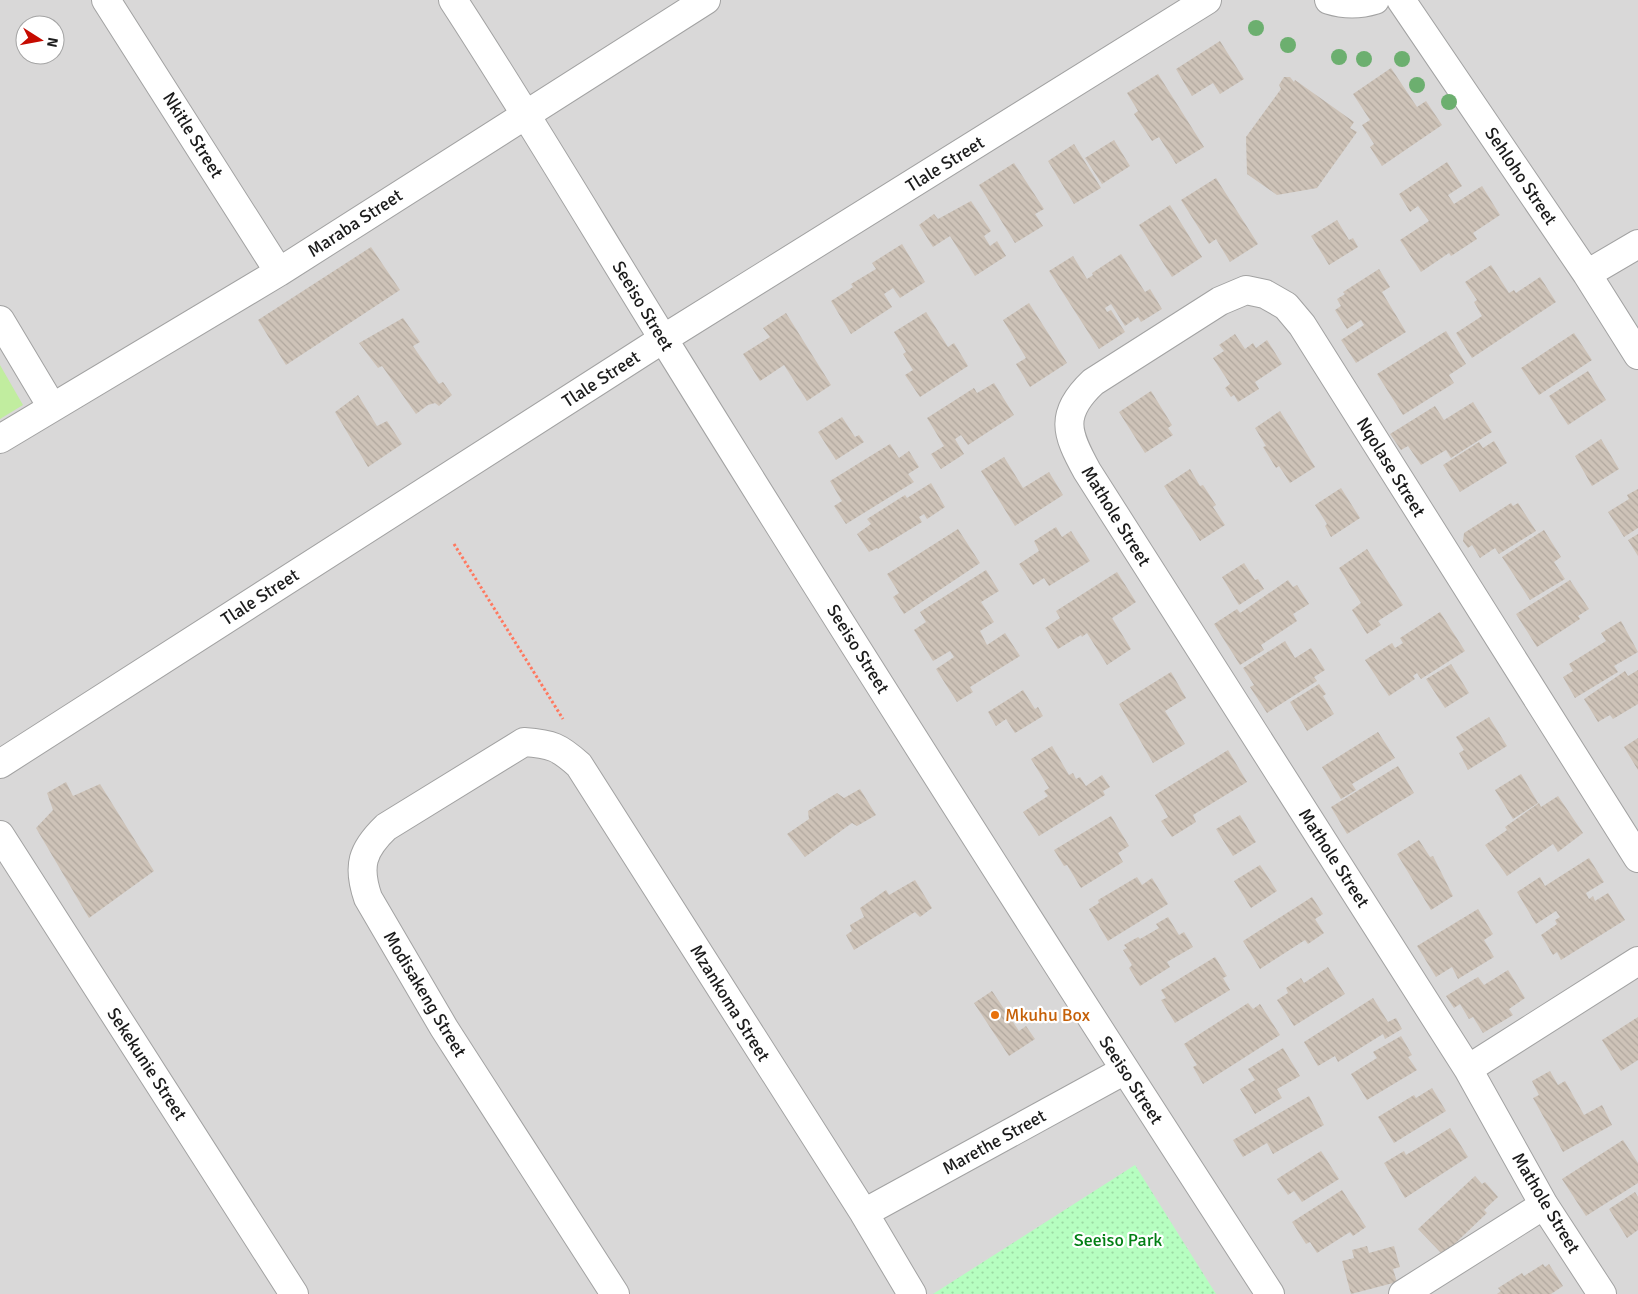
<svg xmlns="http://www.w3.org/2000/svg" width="1638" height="1294" viewBox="0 0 1638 1294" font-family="Signika,sans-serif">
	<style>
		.residential { fill: #d9d8d8; fill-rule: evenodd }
		.grass { fill: #c1ed9f }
		.park { fill: url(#park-dots) }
		.building { fill: url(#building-back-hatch) }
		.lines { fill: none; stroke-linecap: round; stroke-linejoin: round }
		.minor-casing { stroke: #a2a2a2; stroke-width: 30 }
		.path { stroke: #ff785f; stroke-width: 3; stroke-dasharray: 2.5 2.5; stroke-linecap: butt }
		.minor { stroke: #fff; stroke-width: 28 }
		.tree { fill: #6caf6f }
		.food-dot { fill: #e8710a; stroke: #fff; stroke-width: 2 }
		.labels { text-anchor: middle; stroke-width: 4.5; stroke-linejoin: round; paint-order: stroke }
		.street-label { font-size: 18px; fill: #1b1b1b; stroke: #fff }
		.food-label { font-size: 18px; fill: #c56008; stroke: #fff; text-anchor: start }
		.park-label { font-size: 18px; fill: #027f14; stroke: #fff }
	</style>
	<defs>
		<pattern id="park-dots" width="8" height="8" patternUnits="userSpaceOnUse" patternTransform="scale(1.25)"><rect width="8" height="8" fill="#b6fec0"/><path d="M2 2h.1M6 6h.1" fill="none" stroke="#9cd9a4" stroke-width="1.8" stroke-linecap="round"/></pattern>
		<pattern id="building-back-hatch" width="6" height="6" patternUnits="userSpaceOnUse" patternTransform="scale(1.25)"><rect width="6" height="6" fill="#cec3b8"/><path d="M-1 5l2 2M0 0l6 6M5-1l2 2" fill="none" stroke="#b0a79e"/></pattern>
	</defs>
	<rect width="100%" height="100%" fill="#eeeadf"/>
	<path class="residential" d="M0 0H1638V1294H0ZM25 25H55V55H25Z"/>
	<path class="grass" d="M0 365 23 405 0 419Z"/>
	<path class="park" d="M1135 1165 1216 1294H933Z"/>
	<path class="building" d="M1220 41 1244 79 1220 94 1213 83 1192 96 1176 69Z
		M1391 68 1417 107 1426 101 1442 125 1382 166 1370 147 1374 144 1362 125 1370 120 1353 94Z
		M1158 74 1204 147 1176 164 1159 137 1152 141 1134 114 1138 111 1127 93Z
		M1284 77H1290L1294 82 1295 80 1354 122 1350 128 1357 132 1317 188 1277 195 1247 174 1246 137 1281 89 1279 85Z
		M1114 140 1130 166 1102 184 1085 158Z
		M1074 144 1101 188 1074 204 1048 161Z
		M1447 162 1462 186 1448 195 1454 204 1482 186 1500 215 1473 233 1477 239 1451 256 1449 253 1421 272 1400 240 1429 221 1418 206 1410 212 1399 194Z
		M1014 163 1044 209 1035 214 1043 226 1015 243 979 185Z
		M1216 178 1258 244 1230 262 1216 239 1209 244 1181 200Z
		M971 201 991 231 984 236 990 246 997 241 1006 256 975 276 950 236 933 247 919 225 934 214 938 219Z
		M1170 205 1202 257 1172 277 1139 225Z
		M1337 220 1349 240 1353 238 1358 247 1329 265 1311 236Z
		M902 244 925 282 900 298 893 288 884 294 892 307 851 334 831 301 853 287 851 284 876 269 872 263Z
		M371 247 400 290 286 365 258 320Z
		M1121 254 1145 292 1150 289 1162 309 1141 322 1138 317 1125 326 1111 304 1105 308 1107 312 1111 310 1125 332 1099 349 1049 271 1073 256 1087 279 1093 275 1092 273Z
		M1491 265 1509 293 1514 290 1516 293 1540 277 1556 302 1472 358 1456 333 1482 316 1474 302 1477 300 1465 282Z
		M1379 269 1390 287 1382 292 1406 332 1356 363 1341 340 1364 325 1361 320 1347 329 1335 310 1341 306 1337 299 1345 294 1343 292Z
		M1029 303 1067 363 1030 387 1016 364 1026 358 1003 320Z
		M926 312 948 347 954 343 968 366 920 397 905 375 913 370 903 354 906 352 894 332Z
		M786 313 831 385 807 401 784 365 760 381 743 354 770 337 763 328Z
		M403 318 420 342 413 346 439 384 443 382 452 395 439 406 435 403 428 405 416 414 382 366 378 368 359 343Z
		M1446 331 1466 364 1449 375 1454 383 1403 415 1377 374Z
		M1574 333 1592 360 1539 395 1521 368Z
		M1235 334 1245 349 1253 343 1256 348 1267 340 1282 364 1255 382 1259 389 1238 402 1234 395 1231 397 1225 388 1230 384 1213 358 1224 351 1219 345Z
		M1588 371 1606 400 1568 425 1549 396Z
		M994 383 1014 415 968 445 961 435 955 439 964 454 941 469 931 454 944 446 927 418 974 388 977 393Z
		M1151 391 1172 425 1168 428 1173 435 1145 453 1119 412Z
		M358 395 377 426 387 421 402 444 368 467 335 412Z
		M1473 402 1492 432 1451 458 1446 450 1421 465 1408 446 1401 450 1390 434 1435 406 1444 420Z
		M1280 411 1315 467 1290 483 1279 466 1276 468 1263 447 1266 446 1255 428Z
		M842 417 855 437 859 435 864 442 836 460 818 432Z
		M1601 439 1619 469 1592 486 1575 456Z
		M1494 441 1507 463 1460 492 1443 465 1479 442 1483 448Z
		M890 444 899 458 909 451 919 467 908 474 914 482 846 524 834 506 842 501 830 481Z
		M1004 457 1023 488 1049 472 1063 495 1015 526 981 471Z
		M1190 469 1200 486 1203 485 1216 505 1213 507 1225 525 1200 541 1164 486Z
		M931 483 945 507 927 519 924 514 919 517 922 522 878 549 877 548 869 552 857 534 871 524 867 519 905 495 907 498Z
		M1341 488 1360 518 1331 537 1325 526 1327 524 1315 505Z
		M1638 489V528L1624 537 1608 512 1629 499 1627 495Z
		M1511 503 1513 506 1518 503 1536 531 1499 554 1495 548 1480 558 1472 545 1468 548 1463 541 1464 533Z
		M1056 527 1062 537 1071 531 1090 561 1049 586 1044 578 1033 585 1019 564 1039 551 1034 541Z
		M958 529 980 563 904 614 893 597 899 593 887 574Z
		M1544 530 1561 557 1554 562 1565 579 1530 600 1502 557Z
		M1638 534V556L1628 540Z
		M1367 549 1403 605 1378 621 1381 625 1367 634 1352 610 1361 603 1339 568Z
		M1244 563 1255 580 1258 579 1264 589 1239 605 1222 577Z
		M986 570 999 591 981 602 994 622 980 631 987 645 1005 633 1020 656 970 687 973 692 957 702 936 669 954 657 950 651 933 661 914 630 926 622 920 612Z
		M1117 572 1136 602 1112 618 1131 649 1107 665 1087 633 1082 637 1081 635 1058 649 1045 628 1060 618 1056 611Z
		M1288 580 1293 587 1297 585 1309 604 1293 614 1297 621 1261 645 1264 650 1240 665 1214 624 1237 609 1240 613Z
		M1570 580 1589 609 1578 616 1580 619 1537 647 1516 614Z
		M1440 612 1465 651 1421 679 1417 673 1413 676 1415 679 1389 696 1365 660 1392 643 1395 648 1403 643 1400 638Z
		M1621 621 1638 652 1614 666 1618 672 1575 698 1563 677 1573 671 1569 664 1606 641 1601 633Z
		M1285 641 1295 658 1311 648 1325 670 1314 677 1317 681 1267 713 1250 687 1254 685 1243 668Z
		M1451 664 1469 693 1445 708 1426 679Z
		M1638 670V704L1613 719 1610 715 1598 722 1584 699 1625 671 1628 676Z
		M1171 672 1186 698 1165 711 1185 744 1153 763 1119 704Z
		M1319 684 1326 694 1323 696 1334 714 1307 731 1290 702Z
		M1023 690 1035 709 1038 707 1043 716 1015 733 1006 719 996 726 988 712Z
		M1489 717 1507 746 1468 770 1459 753 1464 750 1456 737Z
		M1378 732 1395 758 1352 784 1356 790 1341 799 1322 767Z
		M1638 738V770L1624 747Z
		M1052 746 1069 775 1073 773 1076 779 1080 777 1086 786 1102 775 1110 787 1103 791 1105 795 1039 836 1023 812 1048 796 1044 791 1049 788 1031 759Z
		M1228 750 1247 782 1193 815 1196 822 1172 837 1161 821 1168 817 1155 795Z
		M1398 766 1414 793 1347 834 1331 807Z
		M1521 774 1538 803 1513 819 1495 790Z
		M66 782 73 796 100 784 154 871 89 918 36 828 53 810 47 793Z
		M860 789 876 815 857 826 852 823 805 857 787 834 809 819 808 811 837 793 844 798Z
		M1558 796 1583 833 1558 852 1553 844 1507 876 1485 845 1507 830 1505 827 1539 803 1541 807Z
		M1240 815 1256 842 1233 856 1216 829Z
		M1111 816 1129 846 1118 853 1123 862 1081 888 1067 865 1064 866 1054 850Z
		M1419 840 1430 857 1433 856 1453 896 1431 910 1397 854Z
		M1589 858 1604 882 1586 893 1589 899 1593 896 1595 901 1608 893 1625 920 1561 960 1557 952 1553 955 1541 935 1557 924 1555 920 1560 917 1556 911 1536 924 1517 892 1540 877 1545 886Z
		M1260 865 1277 891 1251 908 1234 881Z
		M1137 877 1142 885 1152 878 1168 904 1108 941 1089 909 1099 903 1098 900Z
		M915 880 932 908 920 917 915 912 854 950 846 935 852 931 850 925 864 917 860 908 886 890 889 895Z
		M1312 897 1323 914 1315 919 1324 933 1308 944 1305 940 1260 969 1243 941Z
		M1478 909 1493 934 1484 940 1494 957 1458 979 1452 967 1436 977 1417 946Z
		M1168 917 1179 935 1184 932 1193 947 1167 962 1170 967 1140 986 1129 968 1132 965 1123 950 1127 948 1124 945 1138 937 1140 939 1159 928 1156 924Z
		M1215 957 1227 976 1223 978 1230 990 1175 1023 1161 1000 1166 998 1161 990Z
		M1328 967 1345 994 1294 1026 1277 1000 1288 993 1286 988 1301 978 1304 983Z
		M1508 970 1525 998 1509 1009 1513 1015 1483 1033 1473 1017 1469 1019 1460 1004 1454 1008 1446 996 1478 977 1484 985Z
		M992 991 1019 1031 1026 1026 1035 1039 1009 1056 974 1003Z
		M1373 998 1388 1022 1396 1018 1402 1029 1385 1039 1383 1034 1338 1062 1335 1056 1318 1066 1304 1042Z
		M1248 1003 1253 1009 1260 1004 1280 1035 1203 1084 1193 1067 1197 1065 1184 1044Z
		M1638 1017V1060L1621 1071 1602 1040Z
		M1401 1036 1412 1055 1408 1057 1417 1070 1367 1100 1351 1074 1377 1058 1373 1052Z
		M1283 1048 1300 1076 1277 1089 1282 1098 1255 1114 1240 1089 1255 1080 1248 1069Z
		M1550 1071 1558 1085 1565 1081 1584 1115 1602 1105 1612 1125 1563 1152 1533 1098 1539 1095 1532 1081Z
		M1432 1088 1446 1111 1394 1143 1378 1117 1414 1095 1416 1098Z
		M1309 1096 1324 1125 1273 1154 1267 1143 1243 1157 1233 1140Z
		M1450 1128 1468 1157 1405 1198 1384 1163 1404 1151 1406 1155Z
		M1623 1140 1638 1163V1183L1586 1216 1562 1179Z
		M1321 1151 1339 1179 1302 1202 1294 1191 1288 1195 1277 1179Z
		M1475 1176 1482 1184 1485 1182 1498 1197 1484 1210 1487 1213 1443 1255 1418 1229Z
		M1342 1190 1366 1227 1353 1236 1350 1232 1317 1253 1310 1242 1306 1244 1292 1222Z
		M1635 1192 1638 1197V1230L1627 1238 1609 1209Z
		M1367 1246 1369 1253 1394 1246 1400 1267 1393 1269 1397 1282 1351 1294 1342 1261 1354 1258 1352 1250Z
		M1543 1264 1545 1267 1549 1264 1563 1286 1551 1294H1497L1501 1291 1498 1288 1522 1273 1524 1276Z"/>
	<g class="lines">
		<defs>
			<path id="minor" d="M106 0 279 272
				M453 0C526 112 594 227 664 340 862 660 1065 978 1270 1294
				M1329 0C1345 5 1359 5 1375 0
				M1401 0 1587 274 1638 355
				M1587 274 1638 244
				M0 320 52 407
				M0 439 279 272 706 0
				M0 764 663 339 1207 0
				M0 835 294 1294
				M1468 1069 1638 961
				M864 1213 1125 1070
				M615 1294 444 1028 368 898C357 866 362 850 386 827L524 742C552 744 559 747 579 765L864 1213 912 1294
				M1403 1294 1544 1205
				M1602 1294 1544 1205 1468 1069 1087 471C1066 433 1059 414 1093 382L1220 301 1246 290 1265 294 1286 306 1302 325 1638 858"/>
		</defs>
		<use href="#minor" class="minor-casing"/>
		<path class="path" d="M454 544 563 719"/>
		<use href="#minor" class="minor"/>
	</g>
	<g class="tree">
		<circle cx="1256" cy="28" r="8"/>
		<circle cx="1288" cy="45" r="8"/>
		<circle cx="1339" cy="57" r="8"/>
		<circle cx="1364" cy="59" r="8"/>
		<circle cx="1402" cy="59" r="8"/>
		<circle cx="1417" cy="85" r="8"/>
		<circle cx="1449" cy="102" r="8"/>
	</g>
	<circle class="food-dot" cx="995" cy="1015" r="5"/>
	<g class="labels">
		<g class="street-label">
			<text transform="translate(193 135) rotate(58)" y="6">Nkitle Street</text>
			<text transform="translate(945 164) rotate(-32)" y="6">Tlale Street</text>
			<text transform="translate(1521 176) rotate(56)" y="6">Sehloho Street</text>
			<text transform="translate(355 223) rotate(-33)" y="6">Maraba Street</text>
			<text transform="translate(643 306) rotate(59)" y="6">Seeiso Street</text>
			<text transform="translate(601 379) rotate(-33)" y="6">Tlale Street</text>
			<text transform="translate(1391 467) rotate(58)" y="6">Nqolase Street</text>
			<text transform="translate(1116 516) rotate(58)" y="6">Mathole Street</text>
			<text transform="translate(260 597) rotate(-33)" y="6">Tlale Street</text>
			<text transform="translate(858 649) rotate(58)" y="6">Seeiso Street</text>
			<text transform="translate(1334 858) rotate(57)" y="6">Mathole Street</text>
			<text transform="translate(425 994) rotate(59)" y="6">Modisakeng Street</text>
			<text transform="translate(730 1003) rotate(58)" y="6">Mzankoma Street</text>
			<text transform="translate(147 1064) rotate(57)" y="6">Sekekunie Street</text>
			<text transform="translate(1131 1080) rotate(57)" y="6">Seeiso Street</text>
			<text transform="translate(994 1142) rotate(-29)" y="6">Marethe Street</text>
			<text transform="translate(1546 1203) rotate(59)" y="6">Mathole Street</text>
		</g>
		<g class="food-label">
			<text x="1005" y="1021">Mkuhu Box</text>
		</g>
		<g class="park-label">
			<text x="1118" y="1246">Seeiso Park</text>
		</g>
	</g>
	<g transform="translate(40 40) rotate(101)"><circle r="24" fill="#ffffff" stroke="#a4a4a4"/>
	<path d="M0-4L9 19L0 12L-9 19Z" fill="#c60b00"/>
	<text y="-8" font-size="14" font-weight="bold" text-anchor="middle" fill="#1b1b1b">N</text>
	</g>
</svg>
